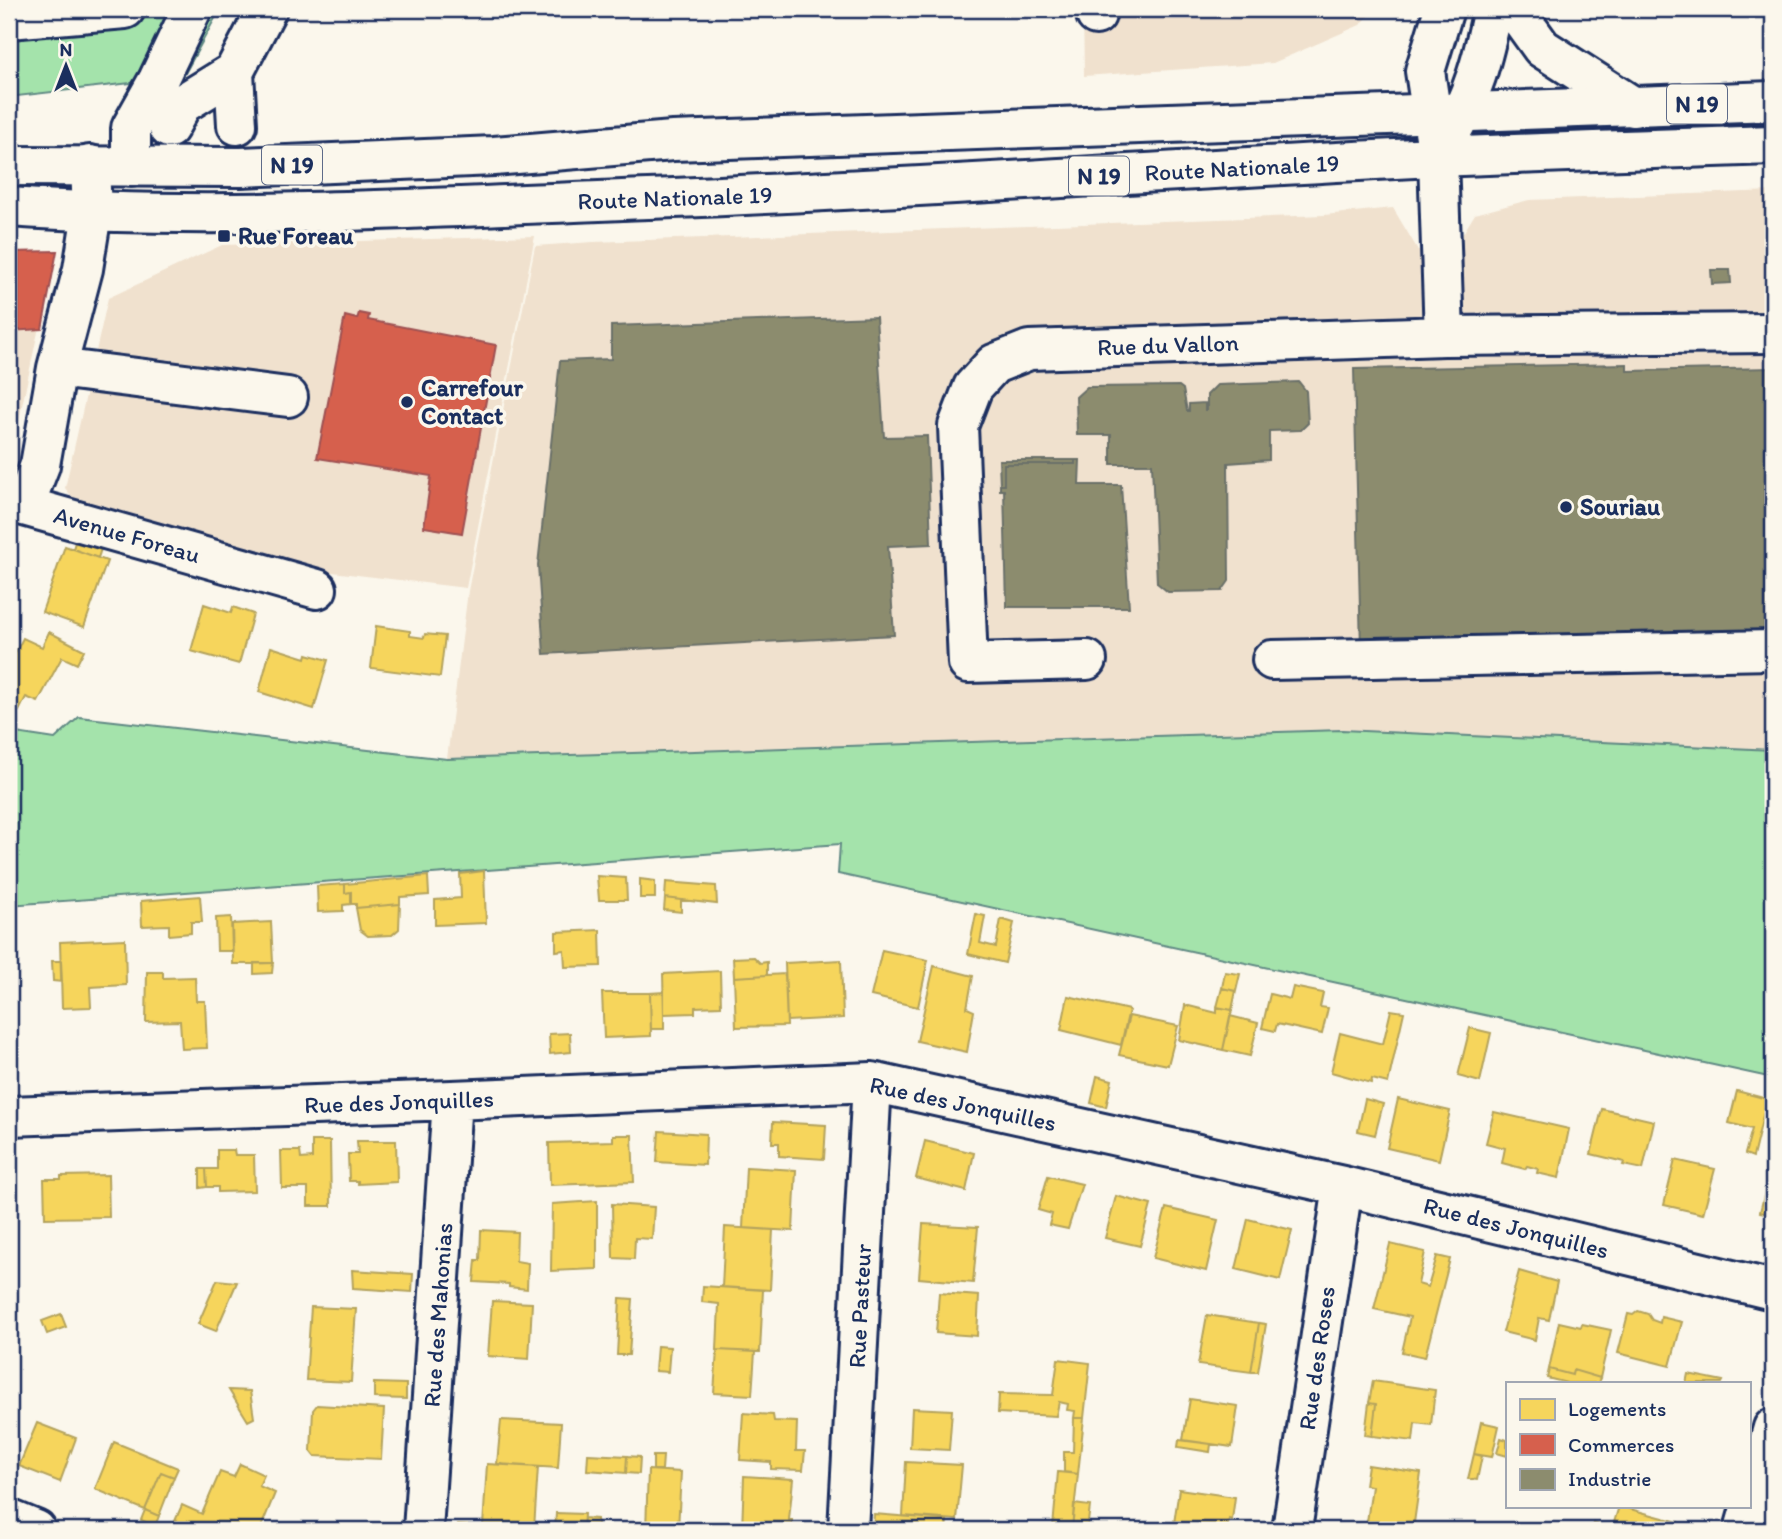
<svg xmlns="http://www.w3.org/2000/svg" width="1782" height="1539" viewBox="0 0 1782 1539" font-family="Itim,sans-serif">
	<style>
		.built { fill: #f0e1ce }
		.green { fill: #a4e3ab; stroke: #608984; stroke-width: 2 }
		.homes { fill: #f6d55c; stroke: #b4a35d; stroke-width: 2 }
		.shops { fill: #d6604d; stroke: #9e5152; stroke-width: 2 }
		.industry { fill: #8c8c6e; stroke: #6a7069; stroke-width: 2 }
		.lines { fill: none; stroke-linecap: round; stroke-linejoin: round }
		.minor-casing { stroke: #1b2f5e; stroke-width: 44 }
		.major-casing { stroke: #1b2f5e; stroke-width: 44 }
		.minor { stroke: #fbf7ec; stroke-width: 38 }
		.major { stroke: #fbf7ec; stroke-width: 38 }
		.poi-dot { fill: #1b2f5e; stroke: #fbf7ec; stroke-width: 2.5 }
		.labels { text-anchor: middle; stroke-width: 7; stroke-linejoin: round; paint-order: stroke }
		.shield { fill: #fbf7ec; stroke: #5e6b89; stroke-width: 2 }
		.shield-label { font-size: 23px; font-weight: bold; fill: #1b2f5e }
		.street-label { font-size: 24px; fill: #1b2f5e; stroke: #fbf7ec }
		.poi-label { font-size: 24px; font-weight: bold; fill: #1b2f5e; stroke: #fbf7ec; text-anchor: start }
	</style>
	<rect width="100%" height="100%" fill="#fbf7ec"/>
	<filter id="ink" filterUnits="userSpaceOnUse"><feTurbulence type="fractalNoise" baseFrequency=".0143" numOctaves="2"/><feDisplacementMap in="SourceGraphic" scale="14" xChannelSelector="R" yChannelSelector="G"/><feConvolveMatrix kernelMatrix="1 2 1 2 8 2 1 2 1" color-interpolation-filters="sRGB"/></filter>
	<g filter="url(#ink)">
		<path class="built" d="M1083 9H1376L1360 25 1273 63 1084 76Z
			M1773 191V750L1342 730 447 759 468 591 535 246 593 242 1324 215 1393 208 1418 250 1454 248 1475 214 1529 200Z
			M535 236 466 588 324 571 77 503 65 488 108 298 222 245Z
			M55 253 12 452H9V255Z"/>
		<path class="green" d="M9 9H220L183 77 9 97Z
			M79 717 447 759 1342 730 1773 750V1078L838 874 840 844 9 905V732L55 739Z"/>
		<path class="homes" d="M78 532 104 540 98 558 73 549Z
			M65 546 107 561 84 627 42 612Z
			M204 604 231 613 233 607 253 614 239 664 191 651Z
			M376 626 410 631V636L424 638 425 634 445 636 440 677 371 668Z
			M49 632 84 650 77 664 62 657 38 702 26 697 19 711 9 705V665L23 638 42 647Z
			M271 647 306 658 307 654 328 660 314 709 259 692Z
			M484 871 486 923 435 925V900L461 898 460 874Z
			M428 876 429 895 400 897V904L356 908V904H351V892L345 893V884Z
			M597 876 626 878 627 900H599Z
			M640 879 655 881V898H640Z
			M666 882 716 886 717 904 665 898Z
			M345 884V893L351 892V904L343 905V911L318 912 317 886Z
			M200 896 202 922H191V933L169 935V925L142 926 141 901Z
			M665 898 681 900V912L664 910Z
			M400 904 399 929 392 935 368 936 360 930 356 908Z
			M976 914 985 916 980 943 996 947 1001 919 1014 923 1005 963 968 954Z
			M231 917 232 951H217L216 918Z
			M271 922 273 963 233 964 232 924Z
			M600 930 601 966 565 967 564 950 556 951V932Z
			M125 939 126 985 90 987 91 1007 62 1008 60 942Z
			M882 950 928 960 918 1007 871 996Z
			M754 957 760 963 767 962V975L734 977 733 958Z
			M841 960 843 1018 787 1021 785 963Z
			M52 961H61L62 982 53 981Z
			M254 963H273L272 973 254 974Z
			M934 966 973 976 967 1008 974 1011 967 1052 917 1041Z
			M720 971 721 1006 695 1007V1013L664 1014 663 974Z
			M147 972H163V978L195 977 196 1001H205L207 1048 182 1049 180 1021 146 1022Z
			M1225 972 1240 974 1236 991 1222 988Z
			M785 974 787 1026 736 1027 734 977Z
			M1293 987 1323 993 1320 1007 1328 1008 1322 1034 1277 1024 1275 1031 1262 1028 1270 994 1290 999Z
			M1222 988 1236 991 1232 1010 1217 1007Z
			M664 992V1029H651L650 993Z
			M602 993H650L651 1036 604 1038Z
			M1068 996 1129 1010 1121 1045 1061 1030Z
			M1185 1005 1217 1013V1007L1232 1010 1223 1050 1179 1040Z
			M1391 1010 1404 1012 1388 1083 1372 1079 1371 1083 1331 1072 1340 1033 1383 1044Z
			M1129 1016 1178 1026 1168 1065 1119 1055Z
			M1230 1016 1258 1023 1250 1056 1223 1050Z
			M1470 1028 1491 1033 1480 1082 1458 1076Z
			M570 1033 571 1052 550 1054 549 1034Z
			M1097 1076 1112 1080 1106 1107 1091 1103Z
			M1737 1091 1767 1099 1753 1157 1745 1154 1752 1129 1729 1123Z
			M1365 1099 1383 1104 1375 1135 1358 1131Z
			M1398 1099 1450 1111 1439 1160 1387 1148Z
			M1602 1109 1654 1121 1643 1169 1623 1165 1624 1162 1591 1154Z
			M1494 1112 1569 1129 1559 1178 1537 1173 1538 1169 1527 1166 1525 1169 1502 1163 1505 1148 1486 1143Z
			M773 1122 826 1125 824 1159 779 1156V1143H772Z
			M659 1131 706 1134 705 1165 657 1162Z
			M613 1135H632L634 1182 550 1185 549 1143 613 1141Z
			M312 1141H330L331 1206H308V1188H282L281 1151H300L301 1159 312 1158Z
			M357 1141H396L397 1182 358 1184V1181H349L348 1154H358Z
			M925 1141 974 1153 966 1191 916 1178Z
			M217 1150H234L235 1155H254L255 1191 218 1192V1187H207L206 1169H217Z
			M1675 1160 1715 1169 1703 1214 1664 1205Z
			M746 1167 796 1170 793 1231 743 1228Z
			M1771 1168 1773 1169V1215L1760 1212Z
			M200 1169H206L207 1187 200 1188Z
			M108 1175 109 1217 45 1218 44 1179H61V1176Z
			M1048 1176 1082 1184 1068 1229 1049 1225 1052 1214 1038 1210Z
			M1116 1196 1151 1205 1140 1246 1105 1238Z
			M597 1201V1269L551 1271 552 1204Z
			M612 1204 654 1207 652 1239 635 1238 634 1259 613 1258Z
			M1166 1208 1218 1220 1206 1271 1153 1258Z
			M1248 1219 1292 1230 1280 1280 1236 1269Z
			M923 1224 978 1227 973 1283 919 1278Z
			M725 1227 773 1230 770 1290 722 1287Z
			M481 1230 517 1232 516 1261 528 1263 527 1289 509 1287V1284L474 1282 476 1260H480Z
			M1390 1244 1425 1252 1418 1284 1428 1287 1437 1256 1450 1259 1425 1357 1402 1352 1410 1317 1374 1309Z
			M352 1270 413 1274 412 1292 353 1288Z
			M1519 1271 1557 1282 1549 1320 1539 1318 1535 1340 1503 1332Z
			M217 1280 237 1282 216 1331 198 1324Z
			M703 1286 763 1290 760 1352 717 1350 719 1304 702 1302Z
			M939 1293 979 1296 977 1336 936 1333Z
			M620 1298 633 1299 629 1355H617Z
			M492 1301 532 1303 529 1359 488 1356Z
			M311 1307 356 1309 351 1382 306 1380Z
			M1638 1311 1648 1314 1652 1320 1660 1323 1661 1317 1682 1322 1670 1366 1618 1353 1628 1314 1633 1315Z
			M61 1314 66 1327 47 1334 42 1321Z
			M1207 1315 1259 1323 1251 1372 1198 1365Z
			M1559 1322 1581 1327 1582 1324 1611 1330 1600 1378 1573 1370 1572 1375 1549 1369Z
			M1259 1323 1266 1324 1258 1372H1251Z
			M657 1346 670 1347 668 1372 655 1371Z
			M717 1350 755 1352 752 1395 714 1393Z
			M1058 1359 1090 1363 1084 1418H1074L1075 1411 1067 1410 1068 1404 1059 1402 1056 1416 998 1413 999 1394 1053 1395Z
			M1549 1369 1572 1375 1573 1370 1600 1378 1598 1383H1567L1547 1378Z
			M1688 1374 1723 1381 1722 1383H1686Z
			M1373 1381 1435 1390 1431 1425 1415 1423 1413 1441 1372 1436 1376 1404 1369 1403Z
			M374 1383 406 1384V1399L374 1398Z
			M229 1390 250 1391 254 1418 248 1421Z
			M1190 1399 1238 1406 1232 1447 1183 1440Z
			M1369 1403 1376 1404 1372 1436 1365 1435Z
			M317 1405 384 1409 381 1459 315 1456 311 1451 313 1410Z
			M912 1408 952 1410 949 1450 910 1448Z
			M743 1413 773 1415 774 1421 797 1422 796 1451H805L803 1470 771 1469V1462L740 1460Z
			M1074 1418H1084L1078 1474 1064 1472V1452H1073Z
			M501 1420 561 1423 558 1468 497 1464Z
			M1481 1422 1499 1426 1492 1457 1474 1454Z
			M37 1423 76 1438 60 1482 19 1466Z
			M1501 1438 1507 1440V1456L1497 1453Z
			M1179 1440 1211 1444 1210 1452 1178 1447Z
			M114 1442 178 1468 174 1477 161 1472 145 1510 95 1489Z
			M588 1454 627 1456 626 1473 587 1470Z
			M1474 1454 1482 1456 1477 1480 1468 1479Z
			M627 1456 640 1457 639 1474 626 1473Z
			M653 1456H663L662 1470H653Z
			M906 1462 962 1465 957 1520 903 1516Z
			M240 1464 264 1475 259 1486 275 1493 260 1530H171L182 1505 202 1514 220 1472 234 1477Z
			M487 1464 538 1467 534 1529 483 1526Z
			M1368 1465 1421 1473 1413 1530 1366 1529 1372 1486 1365 1485Z
			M648 1470 681 1472 678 1530H646Z
			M161 1472 174 1477 159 1516 145 1510Z
			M1058 1472 1078 1474 1072 1528 1053 1527Z
			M744 1476 793 1479 789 1520H792V1530H742Z
			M1179 1489 1235 1497 1232 1520 1229 1519 1227 1530H1173Z
			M1074 1504 1090 1506 1087 1530H1072Z
			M1619 1506 1678 1522 1675 1530H1592L1594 1523 1612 1529Z
			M145 1510 159 1516 155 1526 141 1520Z
			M556 1513 584 1514 583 1530H555Z
			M874 1514 947 1520 946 1530H873Z
			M584 1518 597 1519V1530H583Z
			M458 1525 483 1526 519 1528V1530H457Z"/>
		<path class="shops" d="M57 251 42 329 9 331V252Z
			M359 313 369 315 368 320 496 345 462 533 424 527 431 476 317 458 345 316 357 319Z"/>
		<path class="industry" d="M1711 270H1730L1731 283 1712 284Z
			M876 317 884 437 927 436 931 544 888 546 894 635 544 654 538 565 560 361 611 359V326Z
			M1627 364V371L1773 368 1772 640 1361 649 1354 369Z
			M1299 382 1306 391 1308 423 1301 430 1269 431V460L1228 463 1229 581 1222 591 1168 592 1157 583 1152 464H1111V435H1077L1076 397 1087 387 1179 386 1183 389 1187 411H1189V404L1205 403V410H1207V395L1217 385Z
			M999 460H1075V464H1004V485H1000Z
			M1075 460H1080L1079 485H1121L1129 607H1007L1004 490H1000V485H1004V464H1075Z"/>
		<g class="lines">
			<defs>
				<path id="minor" d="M1096 9V15
					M1444 9 1425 71 1438 157 1444 336
					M1514 9 1542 48 1634 107
					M9 19 125 9
					M237 125 234 72 267 9
					M169 128 182 104 234 72
					M1447 140C1473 96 1483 58 1493 9
					M90 165 92 213 83 269 57 368 40 465 24 506 317 589
					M131 167V128L158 80 192 9
					M57 368 288 397
					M1087 660 968 663 958 426 973 387 994 364 1029 350 1444 336 1773 333
					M1272 660 1773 650
					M9 1116 452 1100 872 1082 1343 1186 1773 1290
					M9 1519 36 1530
					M423 1530 452 1100
					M848 1530 872 1082
					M1292 1530 1343 1186
					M1744 1530 1773 1428"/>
				<path id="major" d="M9 166 241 167 494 156 673 141 1773 101
					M9 207C230 222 452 206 674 198 928 188 1182 169 1436 157 1548 152 1661 149 1773 145"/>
			</defs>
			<use href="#minor" class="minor-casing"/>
			<use href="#major" class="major-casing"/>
			<use href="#minor" class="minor"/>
			<use href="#major" class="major"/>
		</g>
	</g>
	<g class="poi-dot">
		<rect x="217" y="229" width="14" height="14" rx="3.5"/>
		<circle cx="407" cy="402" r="7"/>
		<circle cx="1566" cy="507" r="7"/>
	</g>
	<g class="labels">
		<g class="shield">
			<rect x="1667" y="84.5" width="60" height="39" rx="5"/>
			<rect x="262" y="145.5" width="60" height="39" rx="5"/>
			<rect x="1069" y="156.5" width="60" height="39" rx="5"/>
		</g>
		<g class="shield-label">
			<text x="1697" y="112">N 19</text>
			<text x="292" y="173">N 19</text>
			<text x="1099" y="184">N 19</text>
		</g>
		<g class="street-label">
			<text transform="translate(1242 168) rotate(-3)" y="8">Route Nationale 19</text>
			<text transform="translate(675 198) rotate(-2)" y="8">Route Nationale 19</text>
			<text transform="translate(1168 345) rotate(-2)" y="8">Rue du Vallon</text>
			<text transform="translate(127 535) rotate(16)" y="8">Avenue Foreau</text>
			<text transform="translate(399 1102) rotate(-2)" y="8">Rue des Jonquilles</text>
			<text transform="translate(963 1104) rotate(12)" y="8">Rue des Jonquilles</text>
			<text transform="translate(1516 1228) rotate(14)" y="8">Rue des Jonquilles</text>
			<text transform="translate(860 1306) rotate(-87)" y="8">Rue Pasteur</text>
			<text transform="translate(438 1315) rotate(-86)" y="8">Rue des Mahonias</text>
			<text transform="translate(1317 1358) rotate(-82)" y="8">Rue des Roses</text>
		</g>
		<g class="poi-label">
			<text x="238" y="244">Rue Foreau</text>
			<text x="421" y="396">Carrefour<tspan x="421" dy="28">Contact</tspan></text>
			<text x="1580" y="515">Souriau</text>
		</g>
	</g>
	<rect width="1782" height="1539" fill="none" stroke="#fbf7ec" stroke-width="35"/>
	<rect x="18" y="18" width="1747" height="1504" fill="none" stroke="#1b2f5e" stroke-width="2.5" filter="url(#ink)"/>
	<rect x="1506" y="1382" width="245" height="126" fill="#fbf7ec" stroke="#a1a7b3" stroke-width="2"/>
	<rect x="1520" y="1399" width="35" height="21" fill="#f6d55c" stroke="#a1a7b3" stroke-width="2"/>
	<text x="1568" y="1416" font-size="21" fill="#1b2f5e">Logements</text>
	<rect x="1520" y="1434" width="35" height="21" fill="#d6604d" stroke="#a1a7b3" stroke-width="2"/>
	<text x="1568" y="1452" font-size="21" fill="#1b2f5e">Commerces</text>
	<rect x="1520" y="1469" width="35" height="21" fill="#8c8c6e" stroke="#a1a7b3" stroke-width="2"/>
	<text x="1568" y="1486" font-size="21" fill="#1b2f5e">Industrie</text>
	<g transform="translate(66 66)" stroke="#fbf7ec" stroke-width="5" paint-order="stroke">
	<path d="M0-5L12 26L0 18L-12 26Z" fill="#1b2f5e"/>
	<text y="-10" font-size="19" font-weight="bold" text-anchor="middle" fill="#1b2f5e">N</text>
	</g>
</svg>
